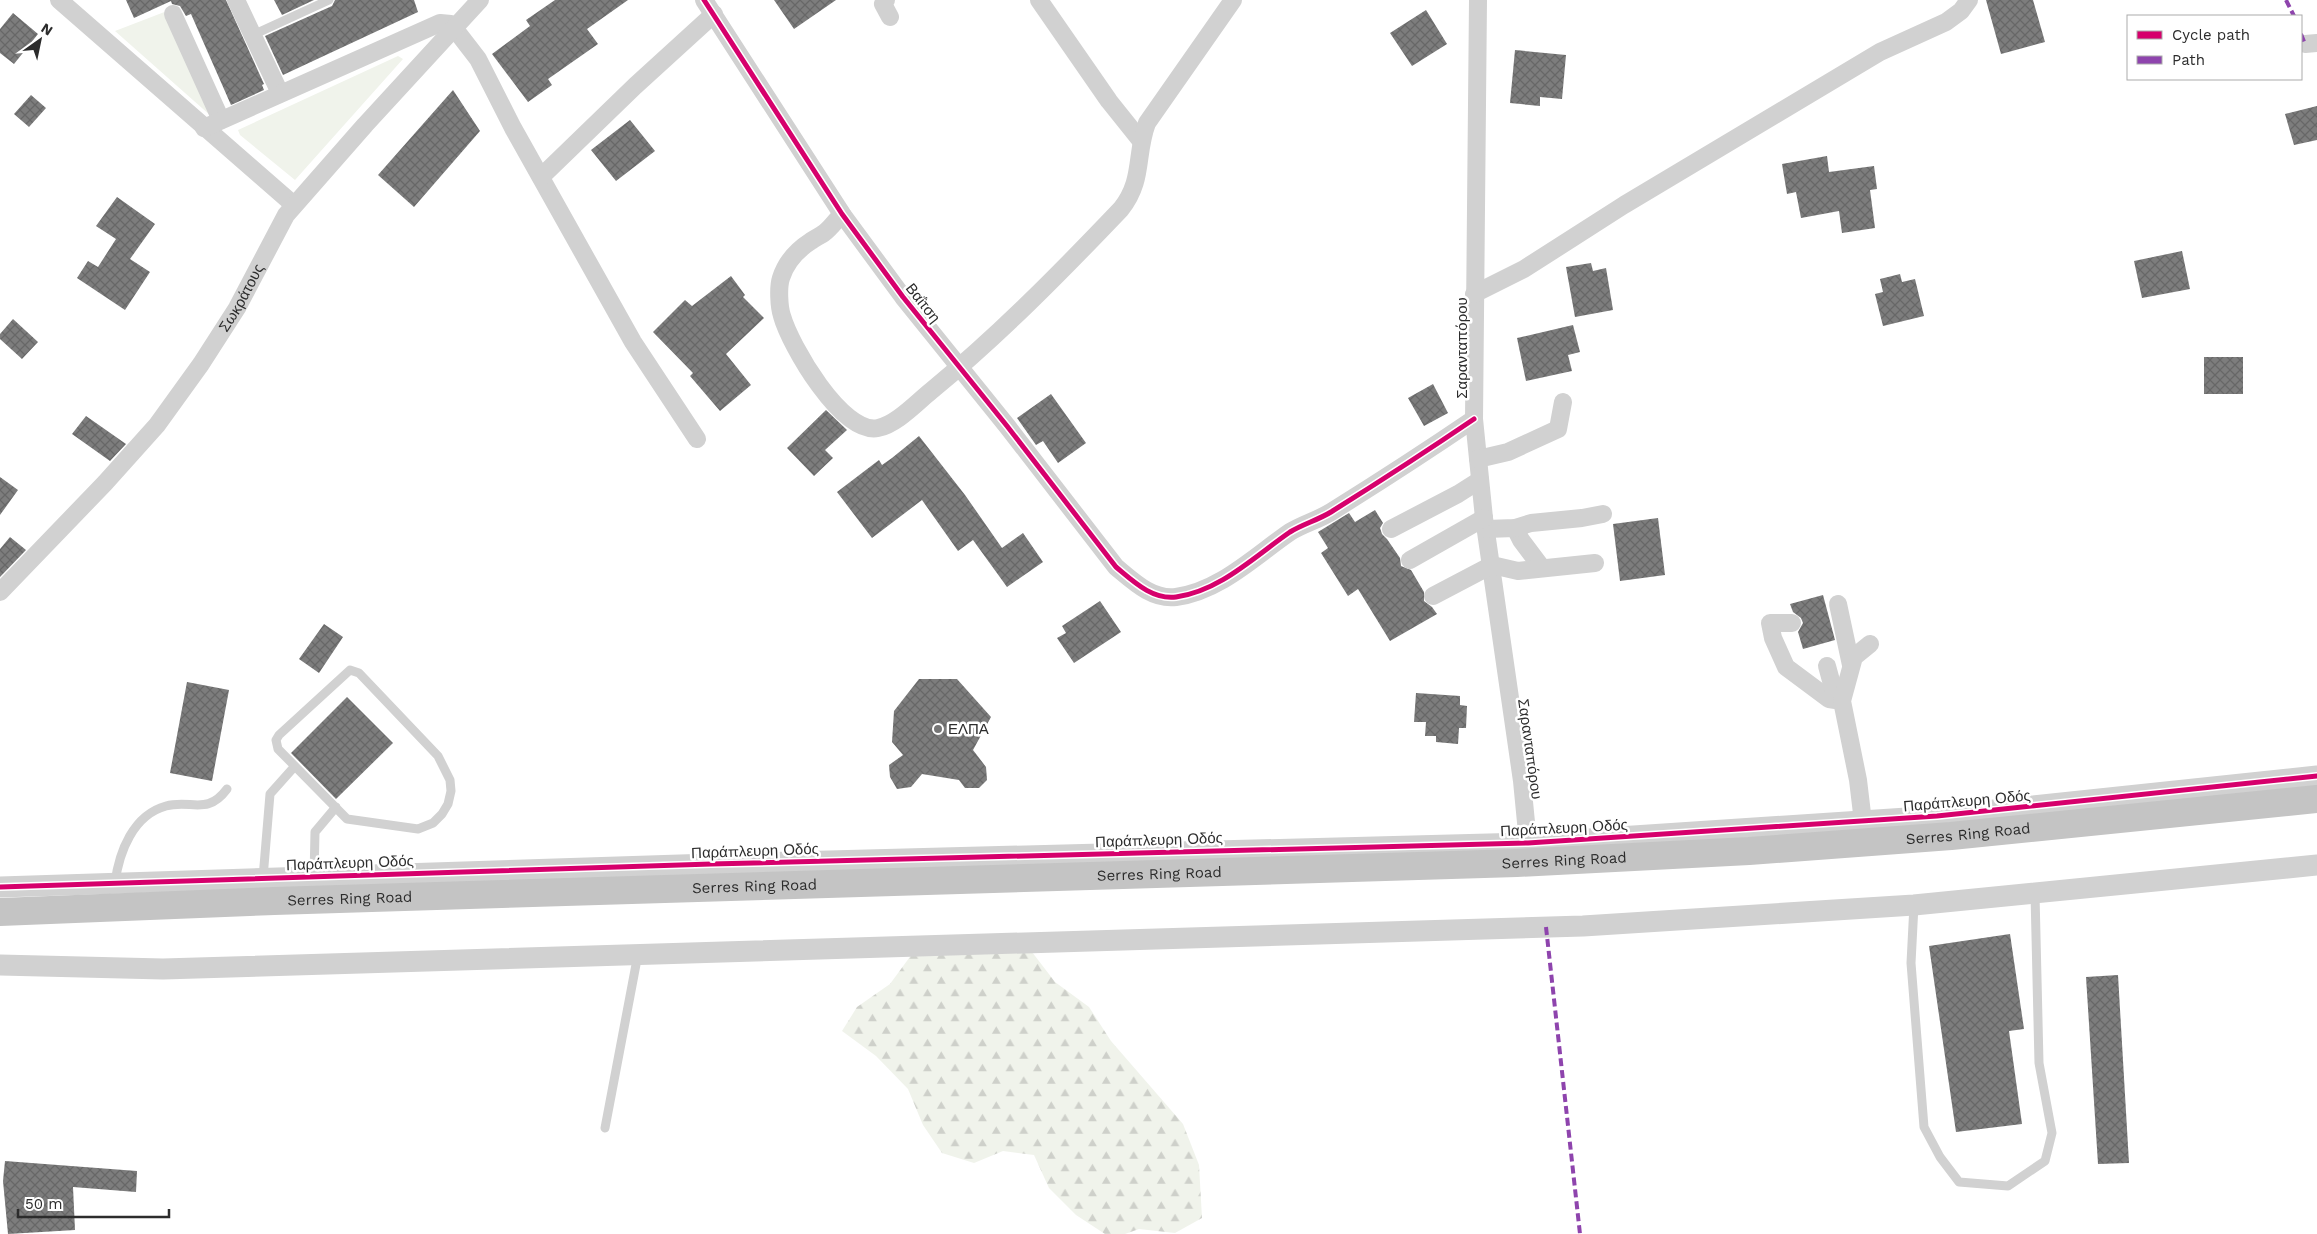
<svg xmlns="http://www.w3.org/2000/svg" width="2317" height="1234" viewBox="0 0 2317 1234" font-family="'Work Sans',sans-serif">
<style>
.green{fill:#f0f3eb}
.forest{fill:url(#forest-firs)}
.building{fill:url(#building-cross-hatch)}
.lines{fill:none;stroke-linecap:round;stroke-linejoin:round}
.service{stroke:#d1d1d1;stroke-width:9}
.minor{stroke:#d1d1d1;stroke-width:18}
.tertiary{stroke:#d1d1d1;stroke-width:21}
.primary{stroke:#c4c4c4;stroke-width:28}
.quiet{stroke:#8e44ad;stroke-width:4;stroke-dasharray:8 4;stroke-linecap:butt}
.cycleway-casing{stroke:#fff;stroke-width:8}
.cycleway{stroke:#d6006c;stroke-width:5}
.poi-dot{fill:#767676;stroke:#fff;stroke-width:2}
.labels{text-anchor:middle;stroke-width:5;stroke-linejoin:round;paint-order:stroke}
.street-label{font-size:15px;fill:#2c2c2c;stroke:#fff}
.poi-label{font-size:15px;fill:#2c2c2c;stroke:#fff;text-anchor:start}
</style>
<defs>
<pattern id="forest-firs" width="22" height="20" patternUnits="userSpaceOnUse" patternTransform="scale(1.25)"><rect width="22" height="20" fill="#f0f3eb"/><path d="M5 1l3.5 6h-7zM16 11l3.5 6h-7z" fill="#ced0ca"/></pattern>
<pattern id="building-cross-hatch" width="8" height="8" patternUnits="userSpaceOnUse" patternTransform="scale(1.25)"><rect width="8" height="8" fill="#7d7d7d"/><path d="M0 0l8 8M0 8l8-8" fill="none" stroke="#676767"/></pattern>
</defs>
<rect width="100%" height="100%" fill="#fff"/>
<path class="green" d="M167 11 211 116 115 31Z
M398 56 403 59 295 180 240 135 238 130Z"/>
<path class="forest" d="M1032 952 1055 982 1089 1007 1111 1041 1183 1124 1199 1165 1202 1218 1175 1233 1139 1229 1125 1234H1105L1076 1215 1049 1188 1034 1155 1003 1151 974 1163 942 1153 923 1125 908 1089 876 1056 842 1031 857 1007 890 984 912 954Z"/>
<path class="building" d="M126 0H226L264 84 262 85 264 90 231 105 191 14 186 16 180 6 172 4 171 1 134 18Z
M274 0H314L282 15Z
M335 0H414L418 12 283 75 265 36 332 6Z
M555 0H628L587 29 598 44 548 79 552 85 528 102 492 54 530 26 526 20Z
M774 0H836L794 29Z
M1986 0H2033L2045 42 2001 54Z
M1426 10 1447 44 1412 66 1390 33Z
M13 13 38 34 14 64 0 53V29Z
M1515 50 1566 55 1562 99 1540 97V106L1510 103Z
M453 90 480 131 414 207 378 175Z
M31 95 46 108 29 127 14 114Z
M2317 106V140L2294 145 2285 114Z
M630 120 655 151 616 181 591 150Z
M1827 156 1829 172 1874 166 1877 189 1870 190 1875 228 1842 233 1839 211 1801 218 1796 192 1787 194 1782 164Z
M117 197 155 224 130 259 150 272 125 310 77 278 88 261 98 267 116 239 96 226Z
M2182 251 2190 289 2142 298 2134 261Z
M1591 263 1593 271 1606 268 1613 310 1575 317 1566 267Z
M1900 274 1902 282 1915 279 1924 316 1883 326 1875 294 1883 292 1880 279Z
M731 276 745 295 743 297 764 318 726 354 751 385 720 411 690 376 693 373 653 332 685 300 692 306Z
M13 319 38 342 22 359 0 339V334Z
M1573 325 1580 352 1568 355 1572 371 1526 381 1517 338Z
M2204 357H2243V394H2204Z
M1433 384 1448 413 1424 426 1408 398Z
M1051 394 1086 443 1058 463 1043 441 1036 445 1017 418Z
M826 410 847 430 825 450 833 458 814 476 787 448Z
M86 416 126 444 110 461 72 434Z
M919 436 965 495 1002 548 1023 533 1043 562 1007 587 973 540 958 551 922 500 872 538 837 492 879 460 882 465 892 458Z
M0 477 18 490 0 515Z
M1375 510 1383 523 1380 528 1382 534 1387 539 1400 558 1401 566 1411 570 1424 592V601L1432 607 1437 614 1390 641 1358 589 1348 596 1321 553 1328 548 1318 532 1349 513 1355 522Z
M1658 518 1665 575 1620 581 1613 524Z
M10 537 26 550 0 577V549Z
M1823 595 1835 640 1803 649 1798 632 1803 623 1801 618 1793 612 1790 604Z
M1100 601 1121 632 1074 663 1057 638 1066 633 1062 626Z
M324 624 343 637 319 673 299 659Z
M919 679H957L991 717 973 750 986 767 987 780 979 788H965L959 780 922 774 911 787 897 789 890 777 889 765 903 755 892 742 894 711Z
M187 682 229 690 212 781 170 773Z
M1416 693 1460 696V705L1467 706 1466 728H1459L1458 744 1436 742V736H1425L1426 722H1414Z
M347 697 393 743 336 799 291 753Z
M2010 934 2024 1029 2009 1031 2022 1124 1956 1132 1929 946Z
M2118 975 2129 1163 2098 1164 2086 977Z
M5 1161 137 1171 136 1192 73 1187 75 1230 8 1234 3 1181Z"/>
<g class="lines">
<path class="service" d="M253 35 329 0
M350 670 359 673 438 756 450 780 451 791 448 804 442 814 433 823 418 829 347 819 278 749 276 740 279 735Z
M314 877 315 832 336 807
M263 878 270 794 295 766
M115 883C119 852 133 815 166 806 191 799 207 816 227 789
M1914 905 1911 963 1924 1127 1940 1157 1959 1182 2008 1186 2045 1161 2052 1133 2039 1063 2035 894
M605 1128 638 954"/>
<g class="minor">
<path d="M59 0 294 205"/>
<path d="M236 0 280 93"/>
<path d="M704 0 842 214 903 297 1007 426 1116 567C1133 581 1152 600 1176 597 1220 591 1255 556 1290 532 1303 524 1318 520 1331 512 1379 482 1427 451 1474 419"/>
<path d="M886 0 883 4 890 17"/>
<path d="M1039 0 1109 101 1141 141"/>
<path d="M1478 0 1474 419 1484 518 1522 781 1528 843"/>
<path d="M173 14 221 120"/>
<path d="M2305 44 2317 43"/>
<path d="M204 128 440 23 451 24 478 59 513 128 633 342 697 439"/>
<path d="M541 177 635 86 714 14"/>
<path d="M842 214C836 220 831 228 824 233 820 236 815 238 811 241 797 250 786 262 781 278 778 287 779 307 782 316 790 345 842 435 878 428 897 424 916 403 931 391 999 335 1060 273 1121 209 1144 180 1135 155 1147 123L1233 0"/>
<path d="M1474 294 1524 269 1624 205 1880 52 1946 22 1961 11 1969 0"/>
<path d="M1478 459 1508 452 1558 429 1563 402"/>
<path d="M1515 528 1521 540 1542 568"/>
<path d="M1391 529 1458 494 1480 480"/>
<path d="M1486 529 1515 528 1531 523 1582 518 1603 514"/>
<path d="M1410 560 1484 518"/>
<path id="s1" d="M0 592 105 483 157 425 201 364 237 308 286 215 365 125 480 0"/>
<path d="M1433 596 1492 565 1518 571 1595 563"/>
<path d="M1838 604 1851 665"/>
<path d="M1792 623H1770L1773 638 1786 667 1829 699 1842 701"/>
<path d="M1827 666 1836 699"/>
<path d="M1863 822 1858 780 1842 701 1854 657 1870 644"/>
</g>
<path class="tertiary" d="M0 887 711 864 1528 843 1937 816 2317 776
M0 965 163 969 1583 926 1914 905 2317 865"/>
<path class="primary" id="s2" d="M0 912 274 901 1517 863 1749 851 1951 836 2317 799"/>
<path class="quiet" d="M2286 0 2294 16
M2301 34 2305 44
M1546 927 1580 1234"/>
<defs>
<path id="cycleway" d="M704 0 842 214 903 297 1007 426 1116 567C1133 581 1152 600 1176 597 1220 591 1255 556 1290 532 1303 524 1318 520 1331 512 1379 482 1427 451 1474 419
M0 887 711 864 1528 843 1937 816 2317 776"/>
</defs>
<use href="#cycleway" class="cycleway-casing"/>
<use href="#cycleway" class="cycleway"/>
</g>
<circle class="poi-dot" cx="938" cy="729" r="5"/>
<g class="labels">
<g class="street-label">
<text dy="5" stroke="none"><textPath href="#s1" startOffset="382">Σωκράτους</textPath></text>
<text transform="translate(923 303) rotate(52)" y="5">Βαΐτση</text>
<text transform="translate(1462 348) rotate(-90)" y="5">Σαρανταπόρου</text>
<text transform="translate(1530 749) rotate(82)" y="5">Σαρανταπόρου</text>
<text transform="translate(1967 801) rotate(-5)" y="5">Παράπλευρη Οδός</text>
<text transform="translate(1564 828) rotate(-3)" y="5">Παράπλευρη Οδός</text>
<text dy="5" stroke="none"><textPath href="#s2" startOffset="1970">Serres Ring Road</textPath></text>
<text transform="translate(1159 840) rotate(-2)" y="5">Παράπλευρη Οδός</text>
<text transform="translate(755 851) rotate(-2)" y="5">Παράπλευρη Οδός</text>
<text dy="5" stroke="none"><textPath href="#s2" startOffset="1565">Serres Ring Road</textPath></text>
<text transform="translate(350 863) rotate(-2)" y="5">Παράπλευρη Οδός</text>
<text dy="5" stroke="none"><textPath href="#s2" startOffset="1160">Serres Ring Road</textPath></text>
<text dy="5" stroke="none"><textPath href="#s2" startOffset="755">Serres Ring Road</textPath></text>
<text dy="5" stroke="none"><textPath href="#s2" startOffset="350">Serres Ring Road</textPath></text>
</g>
<g class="poi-label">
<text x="948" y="734">ΕΛΠΑ</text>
</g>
</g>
<rect x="2127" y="15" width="175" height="65" fill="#ffffff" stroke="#ababab"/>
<rect x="2137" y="31" width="25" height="8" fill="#d6006c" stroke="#ababab"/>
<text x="2172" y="40" font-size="15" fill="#2c2c2c">Cycle path</text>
<rect x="2137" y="56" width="25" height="8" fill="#8e44ad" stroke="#ababab"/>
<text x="2172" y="65" font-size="15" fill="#2c2c2c">Path</text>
<g transform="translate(40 40) rotate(33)" stroke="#ffffff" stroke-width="4" paint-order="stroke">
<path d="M0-4L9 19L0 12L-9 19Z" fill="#2c2c2c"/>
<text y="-8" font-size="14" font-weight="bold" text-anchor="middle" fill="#2c2c2c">N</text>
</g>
<path d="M18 1209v8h151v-8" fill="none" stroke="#2c2c2c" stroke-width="2.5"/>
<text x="25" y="1209" font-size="15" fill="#2c2c2c" stroke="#ffffff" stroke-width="4" paint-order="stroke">50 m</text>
</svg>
